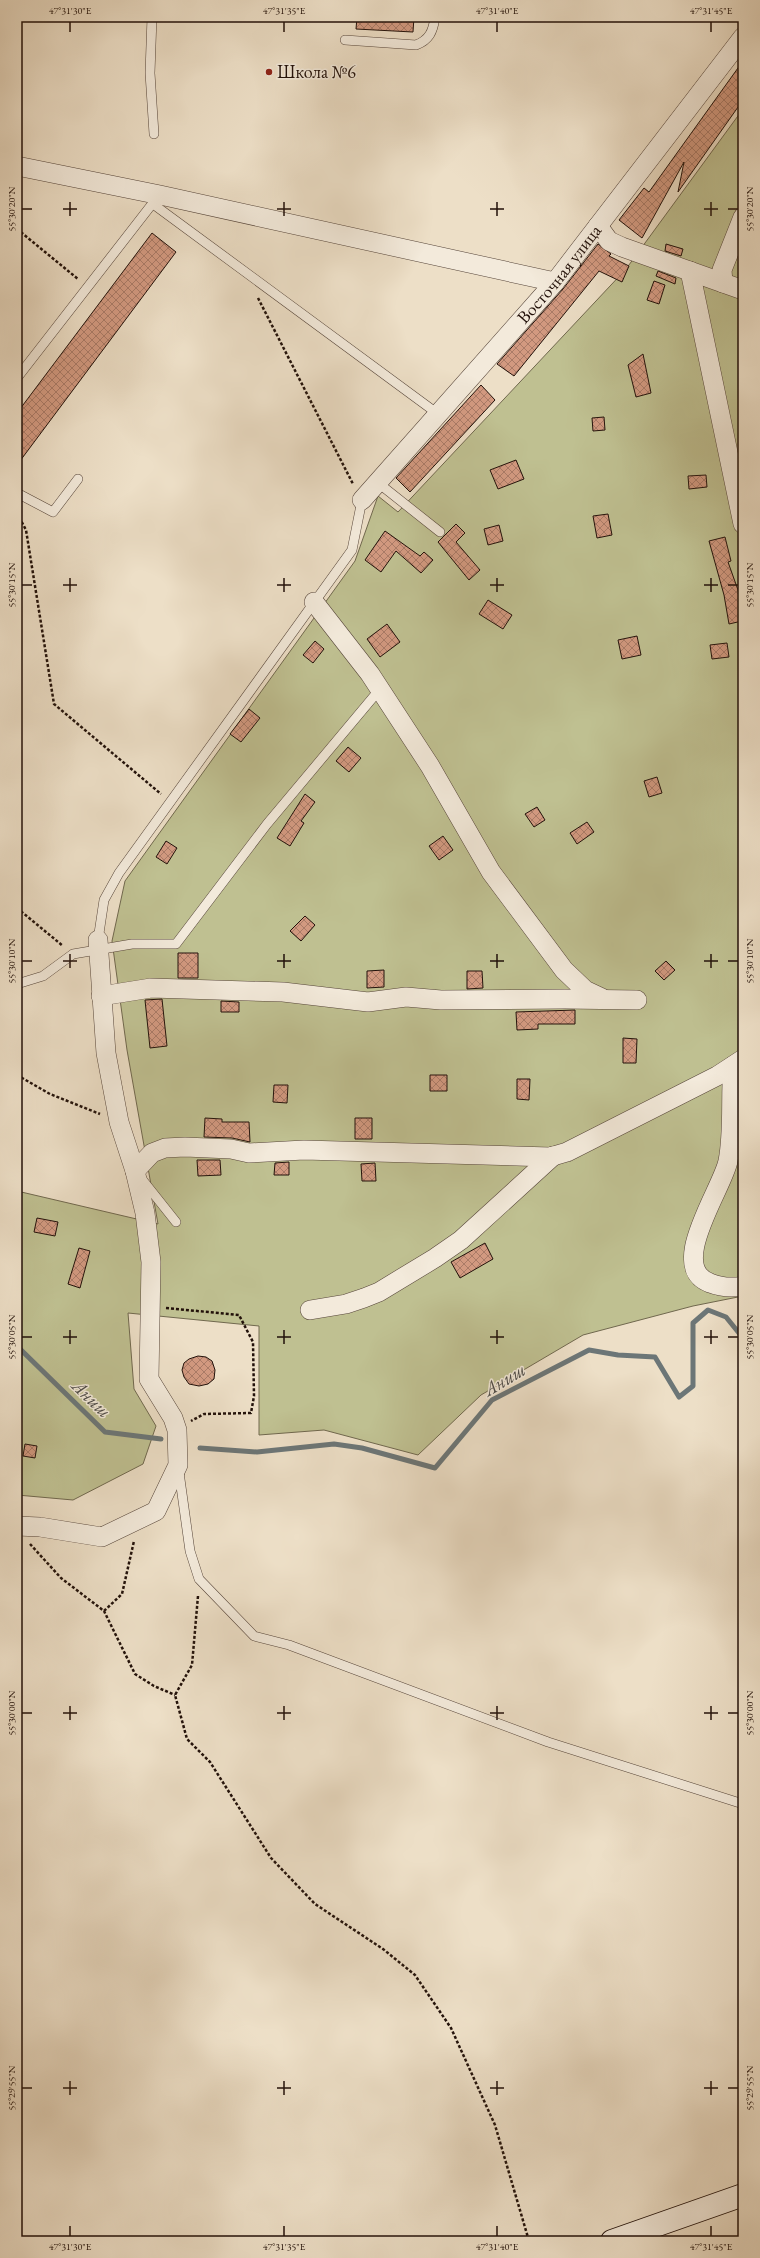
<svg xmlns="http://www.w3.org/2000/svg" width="760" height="2258" viewBox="0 0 760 2258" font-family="'EB Garamond',serif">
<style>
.garden{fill:#bfc091;stroke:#70684e}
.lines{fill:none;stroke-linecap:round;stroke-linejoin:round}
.stream{stroke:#6c7677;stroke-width:5}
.building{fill:url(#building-cross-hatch);stroke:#22110a}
.lane-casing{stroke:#554439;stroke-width:10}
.street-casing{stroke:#554439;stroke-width:20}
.secondary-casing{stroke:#22110a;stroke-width:24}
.path{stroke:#22110a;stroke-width:2.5;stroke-dasharray:3 2;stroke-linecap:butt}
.lane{stroke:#f3eadb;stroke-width:9}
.street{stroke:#f3eadb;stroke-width:19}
.secondary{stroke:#f3eadb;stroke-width:22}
.ticks{fill:none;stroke:#22110a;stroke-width:1.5}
.poi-dot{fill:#8f2418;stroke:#f3eadb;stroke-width:1.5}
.labels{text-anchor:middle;stroke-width:3;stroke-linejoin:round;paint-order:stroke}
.poi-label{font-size:18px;fill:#22110a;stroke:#f3eadb;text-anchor:start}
.street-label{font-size:18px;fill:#22110a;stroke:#f3eadb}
.water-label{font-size:19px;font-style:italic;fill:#4d4c49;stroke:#f3eadb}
.neatline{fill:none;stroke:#22110a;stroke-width:1.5}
.ticks-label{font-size:10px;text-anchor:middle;fill:#22110a}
</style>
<defs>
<pattern id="building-cross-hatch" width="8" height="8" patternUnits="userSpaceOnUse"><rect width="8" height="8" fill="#d29980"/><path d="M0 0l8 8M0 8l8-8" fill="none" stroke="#aa7b67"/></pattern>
</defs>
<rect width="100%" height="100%" fill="#eddfc7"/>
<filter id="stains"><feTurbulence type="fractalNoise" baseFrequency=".005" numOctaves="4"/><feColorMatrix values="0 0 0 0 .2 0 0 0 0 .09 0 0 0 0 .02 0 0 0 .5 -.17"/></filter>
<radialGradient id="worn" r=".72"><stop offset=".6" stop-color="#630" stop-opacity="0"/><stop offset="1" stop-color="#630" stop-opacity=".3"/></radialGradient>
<path class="garden" d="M743 109V1296L693 1306 583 1335 481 1395 418 1455 324 1430 259 1435V1326L128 1313 134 1389 156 1426 143 1464 73 1500 17 1495V1191L158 1224 127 1050 112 941 125 881 355 561 378 496 398 512 626 269Z"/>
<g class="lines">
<path class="stream" d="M17 1346 105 1432 161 1439
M200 1448 257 1452 334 1444 362 1448 435 1468 492 1400 589 1350 618 1355 655 1357 679 1397 693 1386V1323L708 1310 726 1317 743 1338"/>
</g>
<path class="building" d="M357 17H414L413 32 356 29Z
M743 61V100L678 192 684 162 642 238 619 220 644 188 649 192Z
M152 233 176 252 17 465V413Z
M598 244 611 254 609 256 629 266 622 282 599 271 514 376 497 364 563 289Z
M666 244 683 249 681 256 665 251Z
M658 271 676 278 675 284 656 276Z
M654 281 665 285 659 304 647 300Z
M643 354 651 393 636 397 628 365Z
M481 385 495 400 410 492 396 478Z
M604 417 605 430 593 431 592 418Z
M516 460 524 479 498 489 490 470Z
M706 475 707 487 689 489 688 476Z
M608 514 612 535 597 538 593 516Z
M456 524 465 533 456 542 480 570 469 580 438 542Z
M499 525 503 541 488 545 484 529Z
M385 531 420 556 424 552 433 560 421 573 396 551 381 572 365 560Z
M725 537 731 561 728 562 738 590 742 621 729 624 724 595 709 541Z
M488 600 512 615 503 629 479 614Z
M387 624 400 642 380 657 367 639Z
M637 636 641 655 622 659 618 640Z
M315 641 324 649 313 663 303 655Z
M727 643 729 657 712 659 710 645Z
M249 709 260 718 241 742 230 734Z
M348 747 361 758 349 772 336 761Z
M657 777 662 793 649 797 644 781Z
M305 794 315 802 301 821 304 823 290 846 277 838Z
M537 807 545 820 534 827 525 814Z
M587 822 594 832 577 844 570 833Z
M443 836 453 850 439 860 429 846Z
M166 841 177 848 167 864 156 857Z
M305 916 315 925 301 941 290 931Z
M178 953H198V978H178Z
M666 961 675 970 664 980 655 971Z
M384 970V987L367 988V971Z
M467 971H482L483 988 467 989Z
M162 999 167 1046 150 1048 145 1000Z
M221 1001 239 1002V1012H221Z
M575 1010V1024H538V1029L517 1030 516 1012Z
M623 1038 637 1039 636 1063H623Z
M430 1075H447V1091H430Z
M517 1079H530L529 1100 517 1099Z
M274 1085H288L287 1103 273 1102Z
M205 1118 222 1119V1122H249L250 1142 232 1138 204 1137Z
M355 1118H372V1139H355Z
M197 1160H220L221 1175 198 1176Z
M289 1162V1175H274L275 1163Z
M375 1163 376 1181H362L361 1164Z
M37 1218 58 1222 55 1236 34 1232Z
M485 1243 493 1259 460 1278 451 1262Z
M79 1248 90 1251 80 1288 68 1284Z
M198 1356 206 1357 212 1361 215 1370 214 1379 208 1384 199 1386 189 1384 184 1377 182 1370 184 1363 189 1359Z
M25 1444 37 1446 35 1458 23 1456Z"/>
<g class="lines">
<defs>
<path id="lane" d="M152 17 150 73 154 134
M345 40 416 45C429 40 433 32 435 17
M153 204 438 414
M17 378 156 199
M377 482 440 532
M17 493 53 512 78 479
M98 940 104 900 119 873 352 550 362 500
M17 984 43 976 73 954 132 944H176L267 824 380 689
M141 1178 176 1222
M179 1472 190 1551 199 1579 254 1636 289 1645 548 1742 743 1804"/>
<g id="street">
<path d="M17 166 160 195 555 282"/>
<path d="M598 226 609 241 622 247 743 290"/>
<path d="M690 271 743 524"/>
<path d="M723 283 722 270 743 217"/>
<path id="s1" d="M362 500 555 282 743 37"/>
<path d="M314 602 370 674 430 766 491 872 564 970 585 990 602 998"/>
<path d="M101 996 151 988 283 992 368 1002 406 997 441 1000 565 999 637 1000"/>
<path d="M733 1066C730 1097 734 1130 728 1161 723 1188 666 1267 710 1283 720 1287 732 1288 743 1286"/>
<path d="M135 1171 152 1153 165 1148 185 1147 231 1149 249 1153 304 1150 550 1157 567 1152 717 1076 743 1059"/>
<path d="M310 1310 346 1304 364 1298 379 1292 435 1258 461 1240 553 1156"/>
<path d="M17 1526 40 1527 102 1537 156 1511 178 1465 177 1430 173 1418 149 1379 151 1262 145 1213 135 1171 119 1122 106 1053 98 940"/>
</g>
<path id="secondary" d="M612 2241 743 2195"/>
</defs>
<use href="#lane" class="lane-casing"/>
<use href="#street" class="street-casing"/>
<use href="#secondary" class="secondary-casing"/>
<path class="path" d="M17 229 78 279
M258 298 353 484
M17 513 26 530 54 704 161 794
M17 908 63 946
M17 1075 50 1094 100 1114
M166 1308 239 1315 253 1342 254 1396 251 1413 204 1414 191 1421
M30 1544 61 1578 104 1611 135 1674 154 1686 175 1695
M198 1596 192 1665 175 1695 187 1739 210 1762 271 1858 315 1904 383 1949 415 1975 451 2028 495 2125 529 2241
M104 1611 122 1594 134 1541"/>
<use href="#lane" class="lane"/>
<use href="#street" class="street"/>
<use href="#secondary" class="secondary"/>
</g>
<path class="ticks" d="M70 22V32M284 22V32M497 22V32M711 22V32M70 202V216M284 202V216M497 202V216M711 202V216M22 209H32M63 209H77M277 209H291M490 209H504M704 209H718M728 209H738M70 578V592M284 578V592M497 578V592M711 578V592M22 585H32M63 585H77M277 585H291M490 585H504M704 585H718M728 585H738M70 954V968M284 954V968M497 954V968M711 954V968M22 961H32M63 961H77M277 961H291M490 961H504M704 961H718M728 961H738M70 1330V1344M284 1330V1344M497 1330V1344M711 1330V1344M22 1337H32M63 1337H77M277 1337H291M490 1337H504M704 1337H718M728 1337H738M70 1706V1720M284 1706V1720M497 1706V1720M711 1706V1720M22 1713H32M63 1713H77M277 1713H291M490 1713H504M704 1713H718M728 1713H738M70 2081V2095M284 2081V2095M497 2081V2095M711 2081V2095M22 2088H32M63 2088H77M277 2088H291M490 2088H504M704 2088H718M728 2088H738M70 2226V2236M284 2226V2236M497 2226V2236M711 2226V2236"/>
<circle class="poi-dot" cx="269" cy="72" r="4"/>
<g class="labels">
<g class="poi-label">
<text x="277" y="78">Школа №6</text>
</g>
<g class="street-label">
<text dy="6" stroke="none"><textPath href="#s1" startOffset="300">Восточная улица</textPath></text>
</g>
<g class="water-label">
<text transform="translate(504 1379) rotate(-31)" y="7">Аниш</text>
<text transform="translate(92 1398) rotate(44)" y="7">Аниш</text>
</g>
</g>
<rect width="760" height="2258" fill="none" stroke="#eddfc7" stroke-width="44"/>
<rect x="22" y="22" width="716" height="2214" class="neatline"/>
<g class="ticks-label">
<text x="70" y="14">47°31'30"E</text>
<text x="284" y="14">47°31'35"E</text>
<text x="497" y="14">47°31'40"E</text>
<text x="711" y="14">47°31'45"E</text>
<text transform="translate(11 209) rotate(-90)" y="4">55°30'20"N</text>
<text transform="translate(749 209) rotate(-90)" y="4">55°30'20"N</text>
<text transform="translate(11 585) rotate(-90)" y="4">55°30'15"N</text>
<text transform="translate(749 585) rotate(-90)" y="4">55°30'15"N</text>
<text transform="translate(11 961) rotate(-90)" y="4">55°30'10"N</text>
<text transform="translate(749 961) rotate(-90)" y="4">55°30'10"N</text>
<text transform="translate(11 1337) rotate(-90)" y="4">55°30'05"N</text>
<text transform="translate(749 1337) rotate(-90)" y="4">55°30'05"N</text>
<text transform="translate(11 1713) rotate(-90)" y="4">55°30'00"N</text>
<text transform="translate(749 1713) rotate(-90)" y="4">55°30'00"N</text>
<text transform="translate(11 2088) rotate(-90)" y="4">55°29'55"N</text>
<text transform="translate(749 2088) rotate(-90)" y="4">55°29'55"N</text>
<text x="70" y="2250">47°31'30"E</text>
<text x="284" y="2250">47°31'35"E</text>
<text x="497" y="2250">47°31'40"E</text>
<text x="711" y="2250">47°31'45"E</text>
</g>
<rect width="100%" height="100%" filter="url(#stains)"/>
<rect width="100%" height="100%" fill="url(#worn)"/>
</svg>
